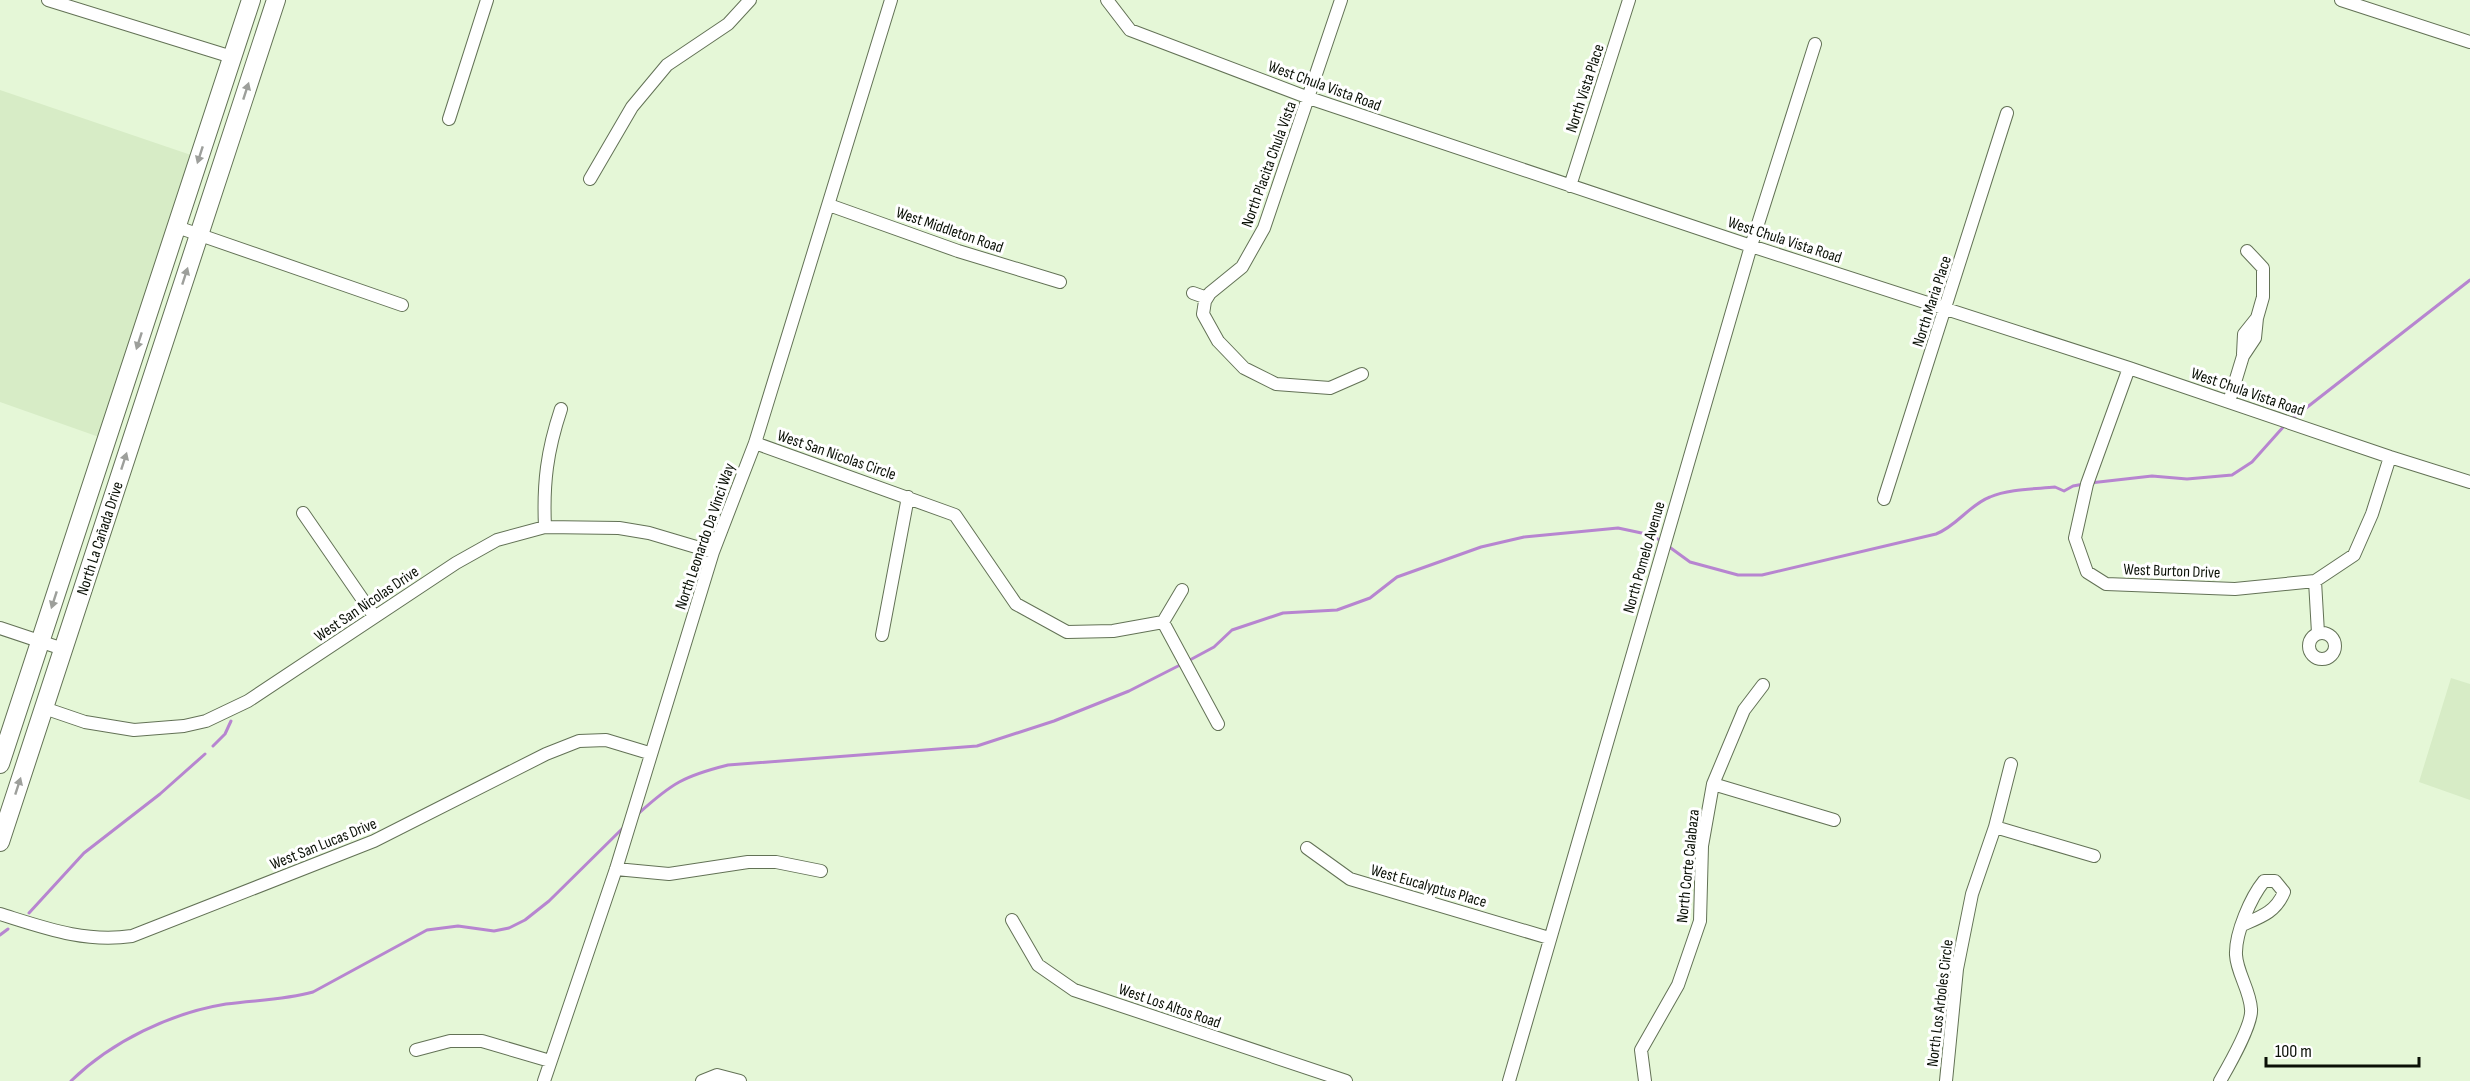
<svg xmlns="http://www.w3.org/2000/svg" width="2470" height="1081" viewBox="0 0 2470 1081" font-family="'Sofia Sans Condensed',sans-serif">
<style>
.built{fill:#d7ecc6}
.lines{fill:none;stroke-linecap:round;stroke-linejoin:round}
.stream{stroke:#b785d0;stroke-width:3}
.minor-casing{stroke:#637256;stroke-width:14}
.primary-casing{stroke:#637256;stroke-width:20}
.minor{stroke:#fff;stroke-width:12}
.primary{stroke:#fff;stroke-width:18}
.oneway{fill:#9d9f9b}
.labels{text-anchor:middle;stroke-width:6;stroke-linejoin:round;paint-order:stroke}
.street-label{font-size:16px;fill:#0a1006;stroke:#fff}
</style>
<rect width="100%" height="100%" fill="#e5f7d7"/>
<path class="built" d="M0 90 191 155 99 437 0 402Z
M2451 678 2470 684V800L2419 782Z"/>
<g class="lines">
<path class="stream" d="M2292 419 2470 280
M2090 483 2152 476 2187 479 2232 475 2252 462 2285 425
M1668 546 1690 562 1738 575H1762L1936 534C1957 526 1969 505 1990 497 2008 489 2035 489 2055 487L2064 491 2073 486 2084 484
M1188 661 1214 647 1232 630 1283 613 1337 610 1370 598 1397 577 1481 547 1524 537 1618 528 1651 535 1663 542
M213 746 225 734 231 721
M638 814C672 783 684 776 728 765L977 746 1054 721 1129 691 1182 664
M29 913 84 853 160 794 205 754
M0 935 8 929
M71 1081C112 1041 171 1013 226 1004 255 1000 285 1000 313 992L427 930 458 926 494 931 509 928 525 920 549 901 625 826"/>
<defs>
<path id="minor" d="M48 0 232 57
M1107 0 1130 30 1309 98 1751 246 2129 368 2390 457 2470 482
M1341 0 1264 228 1242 267 1210 293 1205 301 1203 314 1218 341 1244 368 1276 384 1330 388 1362 374
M2341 0 2470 42
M449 119 487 0
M590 179 632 107 667 65 728 24 750 0
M1570 186 1629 0
M829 205 958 251 1060 282
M177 227 402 305
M1193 293 1207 298
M2243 354 2244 334 2256 319
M2129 368 2087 484 2075 538 2087 572 2106 584 2235 589 2315 581 2354 555 2372 514 2390 457
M2229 402 2243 356 2255 338 2257 318 2263 297V268L2247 251
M755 443 955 515 1016 604 1067 632 1113 631 1163 622 1182 590
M1884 499 2007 113
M303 513 374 616
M545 527C543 483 547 451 561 409
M2315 581 2318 633
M1163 622 1218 724
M0 628 63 649
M2309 646a13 13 0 1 1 26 0a13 13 0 1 1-26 0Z
M882 635 908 497
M44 708 85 722 134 730 184 726 206 721 248 701 456 563 497 540 545 527 619 528 649 533 713 552
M1713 784 1834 820
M1995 827 2094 856
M1307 848 1350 879 1549 938
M616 869 669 874 748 862H776L821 871
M0 914C45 928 85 943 132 936L374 841 546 754 579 741 606 740 649 753
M1012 920 1038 965 1074 990 1346 1081
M416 1050 450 1041H482L550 1061
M544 1081 616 869 713 552 755 443 891 0
M702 1081 717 1075 740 1081
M1509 1081 1751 246 1815 44
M1645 1081 1641 1050 1678 985 1700 921 1702 846 1713 784 1744 710 1763 685
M1946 1081 1957 969 1972 894 1995 827 2011 764
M2220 1081C2228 1067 2253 1024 2251 1009 2250 990 2237 973 2236 955 2235 933 2251 897 2264 881H2275L2284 892C2276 912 2261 917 2242 925"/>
<path id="primary" d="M0 764 251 0
M0 842 276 0"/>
</defs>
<use href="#minor" class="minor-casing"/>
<use href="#primary" class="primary-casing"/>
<use href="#minor" class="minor"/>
<use href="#primary" class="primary"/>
</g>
<defs><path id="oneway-solid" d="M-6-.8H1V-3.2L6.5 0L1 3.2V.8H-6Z" transform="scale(1.5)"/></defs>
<g class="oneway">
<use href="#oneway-solid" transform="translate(246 91) rotate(-72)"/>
<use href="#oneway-solid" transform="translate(200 155) rotate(108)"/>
<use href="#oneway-solid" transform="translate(185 276) rotate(-72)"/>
<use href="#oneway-solid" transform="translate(139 341) rotate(108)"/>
<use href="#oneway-solid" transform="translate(124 461) rotate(-72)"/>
<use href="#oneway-solid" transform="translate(54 600) rotate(108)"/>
<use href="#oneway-solid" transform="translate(18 786) rotate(-72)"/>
</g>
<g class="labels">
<g class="street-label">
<text transform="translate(1325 85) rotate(20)" y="6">West Chula Vista Road</text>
<text transform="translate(1584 88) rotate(-72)" y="6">North Vista Place</text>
<text transform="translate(1268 164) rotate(-70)" y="6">North Placita Chula Vista</text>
<text transform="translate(950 229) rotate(19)" y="6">West Middleton Road</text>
<text transform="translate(1785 239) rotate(18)" y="6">West Chula Vista Road</text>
<text transform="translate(1931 301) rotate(-72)" y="6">North Maria Place</text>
<text transform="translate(2248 391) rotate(19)" y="6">West Chula Vista Road</text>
<text transform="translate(837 454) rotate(19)" y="6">West San Nicolas Circle</text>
<text transform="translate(704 536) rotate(-71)" y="6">North Leonardo Da Vinci Way</text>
<text transform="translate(99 538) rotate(-72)" y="6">North La Cañada Drive</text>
<text transform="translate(1643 557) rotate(-74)" y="6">North Pomelo Avenue</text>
<text transform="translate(2172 570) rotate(2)" y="6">West Burton Drive</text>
<text transform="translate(366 603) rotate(-34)" y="6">West San Nicolas Drive</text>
<text transform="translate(323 843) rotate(-22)" y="6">West San Lucas Drive</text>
<text transform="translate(1687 866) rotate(-84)" y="6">North Corte Calabaza</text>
<text transform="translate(1429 885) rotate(16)" y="6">West Eucalyptus Place</text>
<text transform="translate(1939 1003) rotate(-83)" y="6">North Los Arboles Circle</text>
<text transform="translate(1170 1005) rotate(19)" y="6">West Los Altos Road</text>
</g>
</g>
<path d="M2266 1057v9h153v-9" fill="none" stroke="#0a1006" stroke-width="3"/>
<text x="2275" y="1057" font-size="18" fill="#0a1006" stroke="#ffffff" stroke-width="4.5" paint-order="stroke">100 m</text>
</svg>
